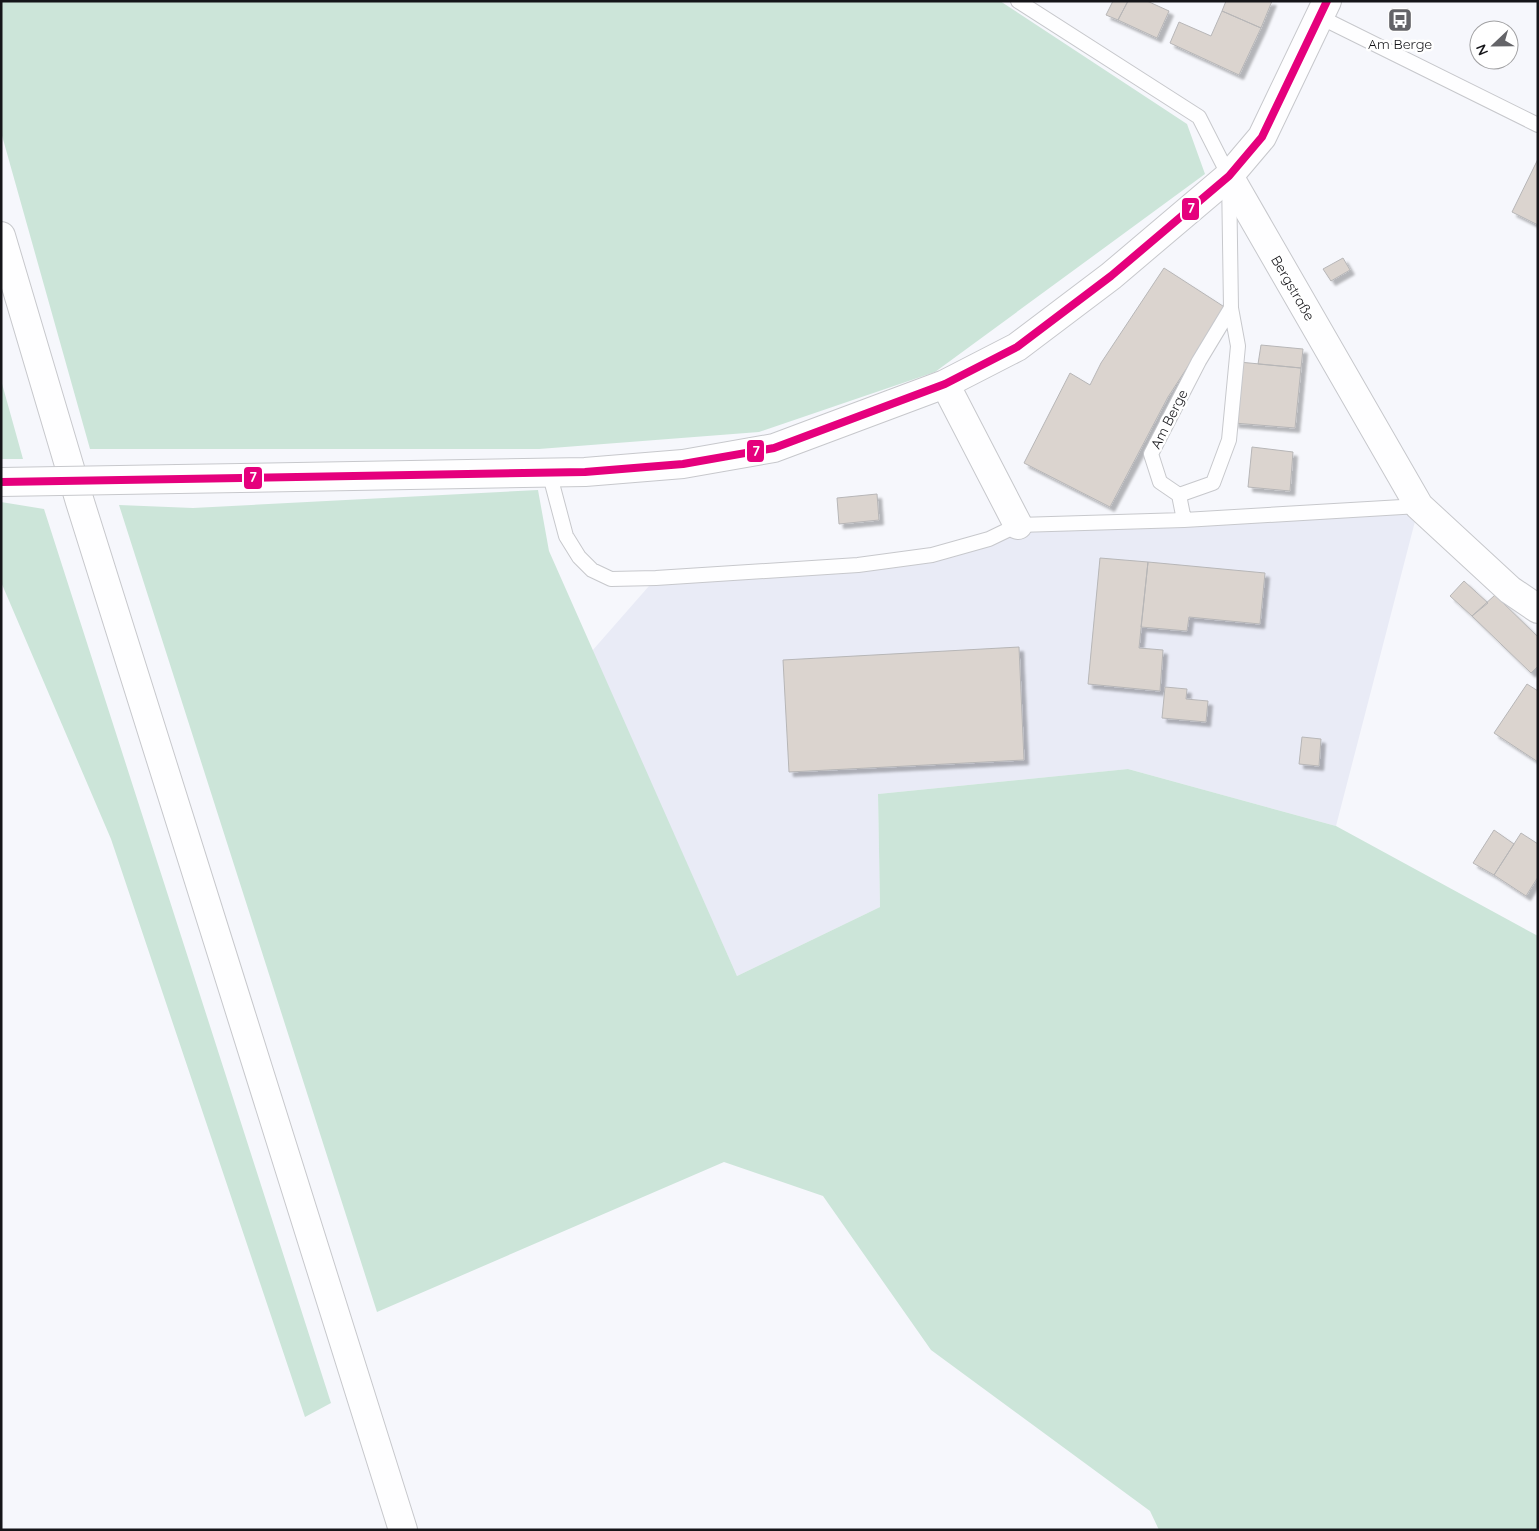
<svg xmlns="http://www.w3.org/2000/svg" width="1539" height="1531" viewBox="0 0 1539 1531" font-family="Quicksand,sans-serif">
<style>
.built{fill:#e9ebf6}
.green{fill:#cce5d9}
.building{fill:#dbd4cf;stroke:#b7b6b7;filter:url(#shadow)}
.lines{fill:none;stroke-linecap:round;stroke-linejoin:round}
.service-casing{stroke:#c7c8cc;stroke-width:16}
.minor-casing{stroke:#c7c8cc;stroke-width:30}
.trunk-casing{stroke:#c7c8cc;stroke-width:30}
.service{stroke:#fefeff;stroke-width:14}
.minor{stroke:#fefeff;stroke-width:28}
.trunk{stroke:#fefeff;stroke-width:28}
.minor-bridge-casing{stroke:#c7c8cc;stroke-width:30;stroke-linecap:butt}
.minor-bridge{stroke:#fefeff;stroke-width:28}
.bus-1-casing{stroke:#fff;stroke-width:11}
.bus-1{stroke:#e5007d;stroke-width:8}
.labels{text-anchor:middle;stroke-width:5;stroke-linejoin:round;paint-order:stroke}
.poi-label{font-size:14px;fill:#151519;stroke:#fff}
.street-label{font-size:14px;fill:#151519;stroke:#fff}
.line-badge{stroke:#fff;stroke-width:2}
.badge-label{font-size:14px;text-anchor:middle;font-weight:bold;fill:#fff}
</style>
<defs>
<filter id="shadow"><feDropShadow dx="4.5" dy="4.5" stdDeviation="1" flood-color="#0004"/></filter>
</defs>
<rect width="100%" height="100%" fill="#f6f7fc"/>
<path class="built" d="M1419 506 1336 826 1128 769 878 794 880 907 737 976 592 651 656 578 932 555 1018 525Z"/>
<path class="green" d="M1 1H1000L1187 124 1205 174 935 372 759 432 539 449H90L1 132Z
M1 380 23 459H1Z
M538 490 549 551 737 976 880 907 878 794 1128 769 1336 826 1538 936V1530H1159L1150 1511 931 1350 823 1196 724 1162 377 1312 119 505 193 508Z
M1 502 44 509 331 1403 305 1417 111 839 1 582Z"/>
<path class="building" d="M1113 1H1128L1118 20 1106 15Z
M1128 1H1147L1169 11 1157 38 1118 20Z
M1226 1H1272L1261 28 1222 11Z
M1222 11 1261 28 1239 75 1170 43 1179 22 1211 36Z
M1538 159V225L1512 212Z
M1343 258 1350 270 1331 281 1323 269Z
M1164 268 1226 308 1168 397 1110 507 1024 463 1070 373 1090 385 1101 363Z
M1261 345 1303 349 1301 368 1258 364Z
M1239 362 1301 368 1295 428 1234 423Z
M1252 447 1293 452 1290 491 1248 487Z
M877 494 879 520 839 524 837 498Z
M1100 558 1148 562 1139 648 1163 650 1160 691 1088 684Z
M1148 562 1265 573 1260 624 1189 617 1187 631 1141 627Z
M1464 581 1488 603 1472 616 1450 596Z
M1495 595 1538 637V666L1531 673 1472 616Z
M1019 647 1024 760 789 772 783 660Z
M1527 684 1538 691V762L1494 733Z
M1165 687 1187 689 1186 699 1208 701 1206 722 1162 718Z
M1302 737 1321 739 1319 766 1299 764Z
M1494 830 1514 844 1494 875 1473 863Z
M1521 833 1538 844V877L1526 896 1494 875Z"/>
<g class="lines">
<defs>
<path id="service" d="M1018 1 1199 117 1229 176 1231 308 1199 361 1151 454 1160 482 1179 495 1213 483 1229 440 1238 346 1231 308
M1320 17 1538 125
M549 472 566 536 579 557 592 570 611 579 656 578 858 565 932 555 989 539 1018 525 1184 520 1419 506
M1179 495 1184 520"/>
<path id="minor" d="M1229 176 1419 506 1510 590 1538 609
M945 384 1018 525
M178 479 585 472 683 464 774 448 945 384 1017 347 1111 276 1229 176 1262 137 1327 1"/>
<path id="trunk" d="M1 236 80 502 403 1530"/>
</defs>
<use href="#service" class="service-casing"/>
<use href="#minor" class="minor-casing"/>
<use href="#trunk" class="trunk-casing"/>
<use href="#service" class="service"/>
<use href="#minor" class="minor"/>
<use href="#trunk" class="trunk"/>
<defs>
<path id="minor-bridge" d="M1 482 178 479"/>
</defs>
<use href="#minor-bridge" class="minor-bridge-casing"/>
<use href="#minor-bridge" class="minor-bridge"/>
<defs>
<path id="bus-1" d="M1 482 585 472 683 464 774 448 945 384 1017 347 1111 276 1229 176 1262 137 1327 1"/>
</defs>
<use href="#bus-1" class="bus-1-casing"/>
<use href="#bus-1" class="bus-1"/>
</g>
<defs>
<symbol id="bus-square" viewBox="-11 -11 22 22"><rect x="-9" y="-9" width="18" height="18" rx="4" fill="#646468" stroke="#fff"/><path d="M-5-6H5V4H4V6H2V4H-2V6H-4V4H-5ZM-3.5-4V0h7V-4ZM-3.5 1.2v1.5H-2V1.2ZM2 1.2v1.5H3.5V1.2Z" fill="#fff"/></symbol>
</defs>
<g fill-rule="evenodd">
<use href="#bus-square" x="1386" y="6" width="28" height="28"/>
</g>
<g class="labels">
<g class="poi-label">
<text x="1400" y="49">Am Berge</text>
</g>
<g class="street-label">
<text transform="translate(1293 288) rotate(60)" y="5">Bergstraße</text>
<text transform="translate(1169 419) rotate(-63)" y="5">Am Berge</text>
</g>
</g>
<g class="line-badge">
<rect x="1181" y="197" width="19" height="24" rx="5" fill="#e5007d"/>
<rect x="746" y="439" width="19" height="24" rx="5" fill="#e5007d"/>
<rect x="243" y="466" width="20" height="24" rx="5" fill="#e5007d"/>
</g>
<g class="badge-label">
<text x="1191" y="213">7</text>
<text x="756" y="456">7</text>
<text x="253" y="482">7</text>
</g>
<rect width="1539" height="1531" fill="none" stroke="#151519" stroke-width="5"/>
<g transform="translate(1494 45) rotate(248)"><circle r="24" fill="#ffffff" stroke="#a1a1a3"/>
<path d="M0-4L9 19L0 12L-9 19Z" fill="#646468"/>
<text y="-8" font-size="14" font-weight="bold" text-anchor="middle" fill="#151519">N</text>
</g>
</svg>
